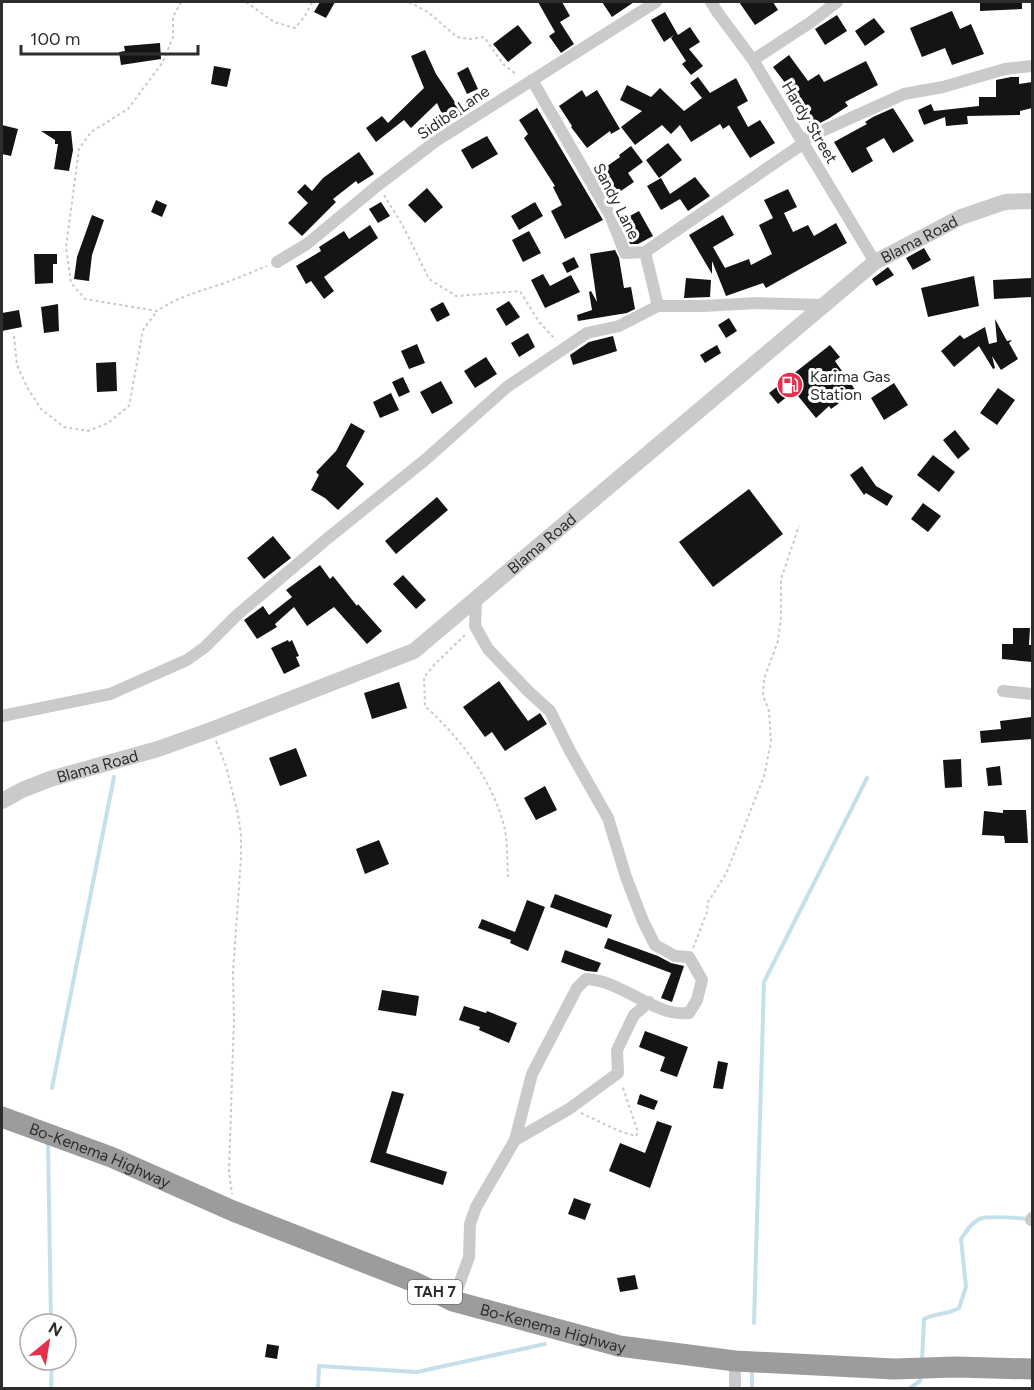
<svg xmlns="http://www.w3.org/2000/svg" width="1034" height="1390" viewBox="0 0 1034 1390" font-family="Figtree,sans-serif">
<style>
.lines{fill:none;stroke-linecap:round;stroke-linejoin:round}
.stream{stroke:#c6e0eb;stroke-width:4}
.building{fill:#141414}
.path{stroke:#cacaca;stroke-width:2;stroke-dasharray:3 3;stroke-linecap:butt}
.minor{stroke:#cacaca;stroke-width:12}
.tertiary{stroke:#cacaca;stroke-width:16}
.trunk{stroke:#9c9c9c;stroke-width:21}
.labels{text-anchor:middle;stroke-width:6;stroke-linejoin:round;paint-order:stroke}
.shield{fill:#fff;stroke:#6c6c6c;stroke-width:1.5}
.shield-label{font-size:15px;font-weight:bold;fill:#2d2d2d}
.street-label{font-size:16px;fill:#2d2d2d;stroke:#fff}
.poi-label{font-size:16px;fill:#2d2d2d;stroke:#fff;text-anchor:start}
</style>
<rect width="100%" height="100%" fill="#fff"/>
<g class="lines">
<path class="stream" d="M52 1088 114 777
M48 1141 51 1324
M754 1323 764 982 867 778
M922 1361 924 1319C936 1313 947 1315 959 1308L966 1287 961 1239C966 1232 973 1220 982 1218 989 1216 1020 1218 1028 1219
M51 1388 52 1360
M318 1388 319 1366 417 1372 545 1344
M752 1388V1373
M910 1388 920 1381 921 1375"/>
</g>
<path class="building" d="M320 2H335L326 18 314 12Z
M538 2H562L570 16 560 22 574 44 561 53 549 36 555 32Z
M602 2H634L612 17Z
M739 2H773L778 10 755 25Z
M980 2H1022V9L980 11Z
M952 11 960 29 971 24 984 54 952 65 945 48 922 57 910 28Z
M665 12 678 35 690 27 700 42 689 49 703 66 691 75 682 64 686 61 671 38 674 35 664 42 651 20Z
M837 15 847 31 825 45 815 29Z
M874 18 885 32 865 46 855 31Z
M518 25 532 43 508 62 493 44Z
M160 43 161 59 121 65 119 52 125 51 124 46Z
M425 50 436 74 463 114 446 123 437 103 411 128 404 120 376 142 366 128 382 116 388 123 424 88 411 56Z
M789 55 808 81 819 74 824 82 866 61 878 85 845 102 848 106 828 119 812 127 790 94 792 92 773 67Z
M214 66 231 69 227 87 211 84Z
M468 67 478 89 467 94 457 73Z
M698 77 710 93 736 78 748 101 737 107 748 127 760 120 775 143 750 158 729 125 723 129 720 124 691 142 680 125 671 134 662 125 635 145 621 127 642 111 620 100 627 85 651 97 660 88 684 111 702 98 690 83Z
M1011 77H1019V84L1032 82V108L1020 111V115L967 116 968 124 946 126 945 117 924 125 918 110 931 104 934 111 979 106V97H996V80Z
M582 90 586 97 597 90 620 129 611 134 610 131 587 148 571 127 572 126 559 106Z
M537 108 603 220 565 239 551 211 562 205 553 187 555 186 524 138 528 134 519 120Z
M893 108 914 141 893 153 884 138 866 148 873 161 852 173 834 142 867 124 865 122 873 117Z
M2 125 18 129 11 156 2 154Z
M41 131H71L73 150 69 171 54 169 58 144H55V140Z
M487 136 498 154 472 169 461 150Z
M668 143 682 160 659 178 646 160Z
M631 146 643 162 628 173 634 182 612 197 596 174 620 157 619 155Z
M359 152 374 174 358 184 356 181 333 199 336 202 302 236 288 223 308 203 297 192 305 184 312 191 323 178Z
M695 177 710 196 688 211 680 199 661 210 647 186 661 178 670 194Z
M427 188 443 207 425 223 408 205Z
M788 189 797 207 784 213 793 232 808 225 814 236 836 223 847 243 766 288 763 283 726 296 712 261V274L689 235 723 215 734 235 713 247 725 268 749 259 751 265 772 254 759 225 773 218 764 200Z
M156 200 167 205 162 217 151 212Z
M381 202 390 216 378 223 369 209Z
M535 202 543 216 519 230 511 216Z
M639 211 653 236 638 244H630L625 231 633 227 628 217Z
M92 215 104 220 92 255 89 281 74 279 77 257Z
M370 225 378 238 324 277 334 291 324 299 311 281 306 284 296 266 321 251 319 247 344 231 349 239Z
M529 231 541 253 523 262 512 240Z
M924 248 931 260 913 270 906 258Z
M615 250 619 258 624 288 631 287 635 309 627 313 578 321 577 315 592 310 589 292 591 291 597 302 590 254Z
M34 254H57V264H53V283L35 284Z
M574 257 579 267 567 273 562 263Z
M888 267 894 275 876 286 872 279Z
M543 274 550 286 571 275 580 292 545 308 531 280Z
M974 276 979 306 928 317 921 288Z
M686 278 711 280 710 297 684 298Z
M1032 278V297L994 299 993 280Z
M509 301 520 317 506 326 496 309Z
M443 302 450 315 437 322 430 309Z
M58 304 59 331 44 333 41 307Z
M19 310 22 327 2 331V313Z
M729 318 737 331 726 338 718 325Z
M995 319 1007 341 1012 340 1009 343 1018 359 1001 370 992 356 995 368 993 369 979 346 954 367 941 351 960 335 964 339 985 327 989 344 997 342Z
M528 333 535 347 519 357 511 343Z
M613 336 617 351 573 365 570 355 589 342Z
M417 344 425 363 409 369 401 351Z
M717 345 721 353 705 363 700 355Z
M830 345 840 357 835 361 856 391 831 409 829 406 816 418 794 391 778 404 769 393Z
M486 357 497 374 475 388 464 371Z
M116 362 117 391 97 392 96 363Z
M403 377 410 392 399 397 392 382Z
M441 381 453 403 432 414 420 392Z
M894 383 908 405 884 420 871 398Z
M998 388 1015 400 997 425 980 413Z
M391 393 399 410 380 418 373 402Z
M351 423 365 431 346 466 364 484 338 510 325 498 311 490 319 475 316 472 336 451Z
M955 430 970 449 958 459 943 440Z
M933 455 955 472 939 492 917 475Z
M862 466 876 486 893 496 887 506 866 493 864 495 850 475Z
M749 489 783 534 713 587 679 542Z
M437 497 448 510 396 554 385 541Z
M923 503 941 516 928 532 911 519Z
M273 536 291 558 264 579 247 558Z
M320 565 330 579 333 576 357 606 358 604 382 631 367 644 334 607 307 626 294 607 275 624 277 627 257 639 244 620 263 606 269 615 292 597 286 590Z
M403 575 426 600 416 609 393 584Z
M1013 628H1030L1029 645H1032V662L1002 659V644H1013Z
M288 640 289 642 292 640 299 656 296 657 300 666 284 674 271 648Z
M499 681 528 721 540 713 547 724 505 751 492 732 485 737 463 707Z
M399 682 407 708 372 719 364 693Z
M1031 717 1032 739 981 743 980 731 1001 729 1000 721Z
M296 748 307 776 280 786 269 758Z
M961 759 962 787 945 788 943 760Z
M1000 766 1002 785 988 786 986 768Z
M545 786 557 810 536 820 524 798Z
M1003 810H1026L1028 843H1005L1004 836 982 835 984 811 1003 813Z
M379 840 389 864 365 874 356 849Z
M555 894 612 915 607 928 550 907Z
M527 900 545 907 528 951 510 943 511 940 478 928 482 919 515 932Z
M608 938 658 956 671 963 684 966 672 1002 661 998 671 973 604 948Z
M565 950 601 963 597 972 586 971 561 962Z
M382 990 419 996 416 1016 378 1010Z
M464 1006 486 1013 487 1011 517 1023 509 1043 479 1030 480 1027 459 1020Z
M645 1031 688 1047 677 1077 660 1071 665 1057 639 1047Z
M718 1061 728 1063 723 1089 713 1088Z
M392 1091 404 1094 386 1153 447 1172 443 1185 370 1162Z
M640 1094 658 1101 654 1110 637 1104Z
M657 1121 672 1126 650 1188 609 1171 620 1143 645 1153Z
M574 1198 591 1204 585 1220 568 1214Z
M635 1275 638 1289 620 1292 617 1278Z
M267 1344 279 1346 277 1359 265 1357Z"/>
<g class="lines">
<path class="path" d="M181 2 173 17V37L163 62 128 109 91 132 79 149 66 247 71 283 85 299 157 311C179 296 202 291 227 282 241 277 254 271 267 266
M246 2 274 22 295 28 305 16 312 2
M409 2 428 12 457 37 470 39 484 37 503 64 517 75
M384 195 403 226 429 279 456 296 520 291 539 322 556 340
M14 336 17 365 27 387 41 409 64 427 88 431 108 423 129 406 143 330 157 311
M465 635 435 664 424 677 425 706C460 738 492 779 504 826 508 841 507 860 508 877
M216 741 226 766 238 814 241 835V858L233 972 234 1019 229 1171 232 1194
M693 948 707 912 708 902 726 874 764 776 771 742 769 711 763 695 764 679 778 641 781 617V579L799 526
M581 1113 619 1131 636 1136 638 1132 622 1085"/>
<path class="minor" d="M711 2 718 13 753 60 875 262
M753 60 811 22 837 2
M532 80 610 215 625 253 645 252 658 306H703L757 303 823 305
M802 140 904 94 943 87 1005 69 1032 66
M645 252 804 143
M277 262 307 244 377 186 436 141 656 2
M1003 691 1032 694
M2 716 110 694 187 660 205 647 237 615 328 538 425 460 507 387 587 333 619 326 658 306
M515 1140 569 1109 618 1073 617 1050 634 1015 649 1002
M1031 1220 1032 1218
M453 1301 469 1257 470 1224 476 1207 515 1140 532 1074 577 988 586 979C622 980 654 1017 689 1013L697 1000 702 980 689 957 675 956 655 945 643 921 626 877 608 818 570 751 550 711 528 691 488 649 475 626 476 599
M735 1388V1361"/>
<path class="tertiary" id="s1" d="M2 801 22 790 50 779 158 749 211 730 414 651 875 262 961 217 1005 202 1032 201"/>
<path class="trunk" id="s2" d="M2 1117 111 1157 233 1211 412 1281 453 1301 619 1346 735 1361 894 1369 956 1367 1032 1369"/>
</g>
<defs>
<symbol id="fuel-disc" viewBox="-11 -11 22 22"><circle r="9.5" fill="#e42f4d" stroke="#fff"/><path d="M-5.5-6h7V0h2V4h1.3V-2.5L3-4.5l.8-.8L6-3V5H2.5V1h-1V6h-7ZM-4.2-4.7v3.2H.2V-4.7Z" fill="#fff"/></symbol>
</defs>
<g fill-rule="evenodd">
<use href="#fuel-disc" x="775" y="370" width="30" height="30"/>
</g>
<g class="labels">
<rect class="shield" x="408" y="1280" width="54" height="24" rx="4.5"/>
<g class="shield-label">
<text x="435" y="1297">TAH 7</text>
</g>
<g class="street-label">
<text transform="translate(453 112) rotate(-34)" y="6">Sidibe Lane</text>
<text transform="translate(810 122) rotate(59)" y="6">Hardy Street</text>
<text transform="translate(617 201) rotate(63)" y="6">Sandy Lane</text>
<text dy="6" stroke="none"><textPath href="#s1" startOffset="1092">Blama Road</textPath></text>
<text dy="6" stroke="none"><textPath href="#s1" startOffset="606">Blama Road</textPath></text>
<text dy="6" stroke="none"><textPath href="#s1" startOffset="102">Blama Road</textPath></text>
<text dy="6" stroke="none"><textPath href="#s2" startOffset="105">Bo-Kenema Highway</textPath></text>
<text dy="6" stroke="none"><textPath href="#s2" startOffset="591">Bo-Kenema Highway</textPath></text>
</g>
<g class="poi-label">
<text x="810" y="382">Karima Gas<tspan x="810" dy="18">Station</tspan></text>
</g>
</g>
<rect width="1034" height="1390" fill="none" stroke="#2d2d2d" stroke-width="6"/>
<g transform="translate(48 1342) rotate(30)"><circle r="28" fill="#ffffff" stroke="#ababab" stroke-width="1.5"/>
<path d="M0-4.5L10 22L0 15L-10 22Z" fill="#e42f4d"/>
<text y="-9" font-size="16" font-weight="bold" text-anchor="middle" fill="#2d2d2d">N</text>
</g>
<path d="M21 45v9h177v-9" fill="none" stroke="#2d2d2d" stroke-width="3"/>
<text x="30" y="45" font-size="18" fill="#2d2d2d" stroke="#ffffff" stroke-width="4.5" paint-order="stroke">100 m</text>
</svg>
